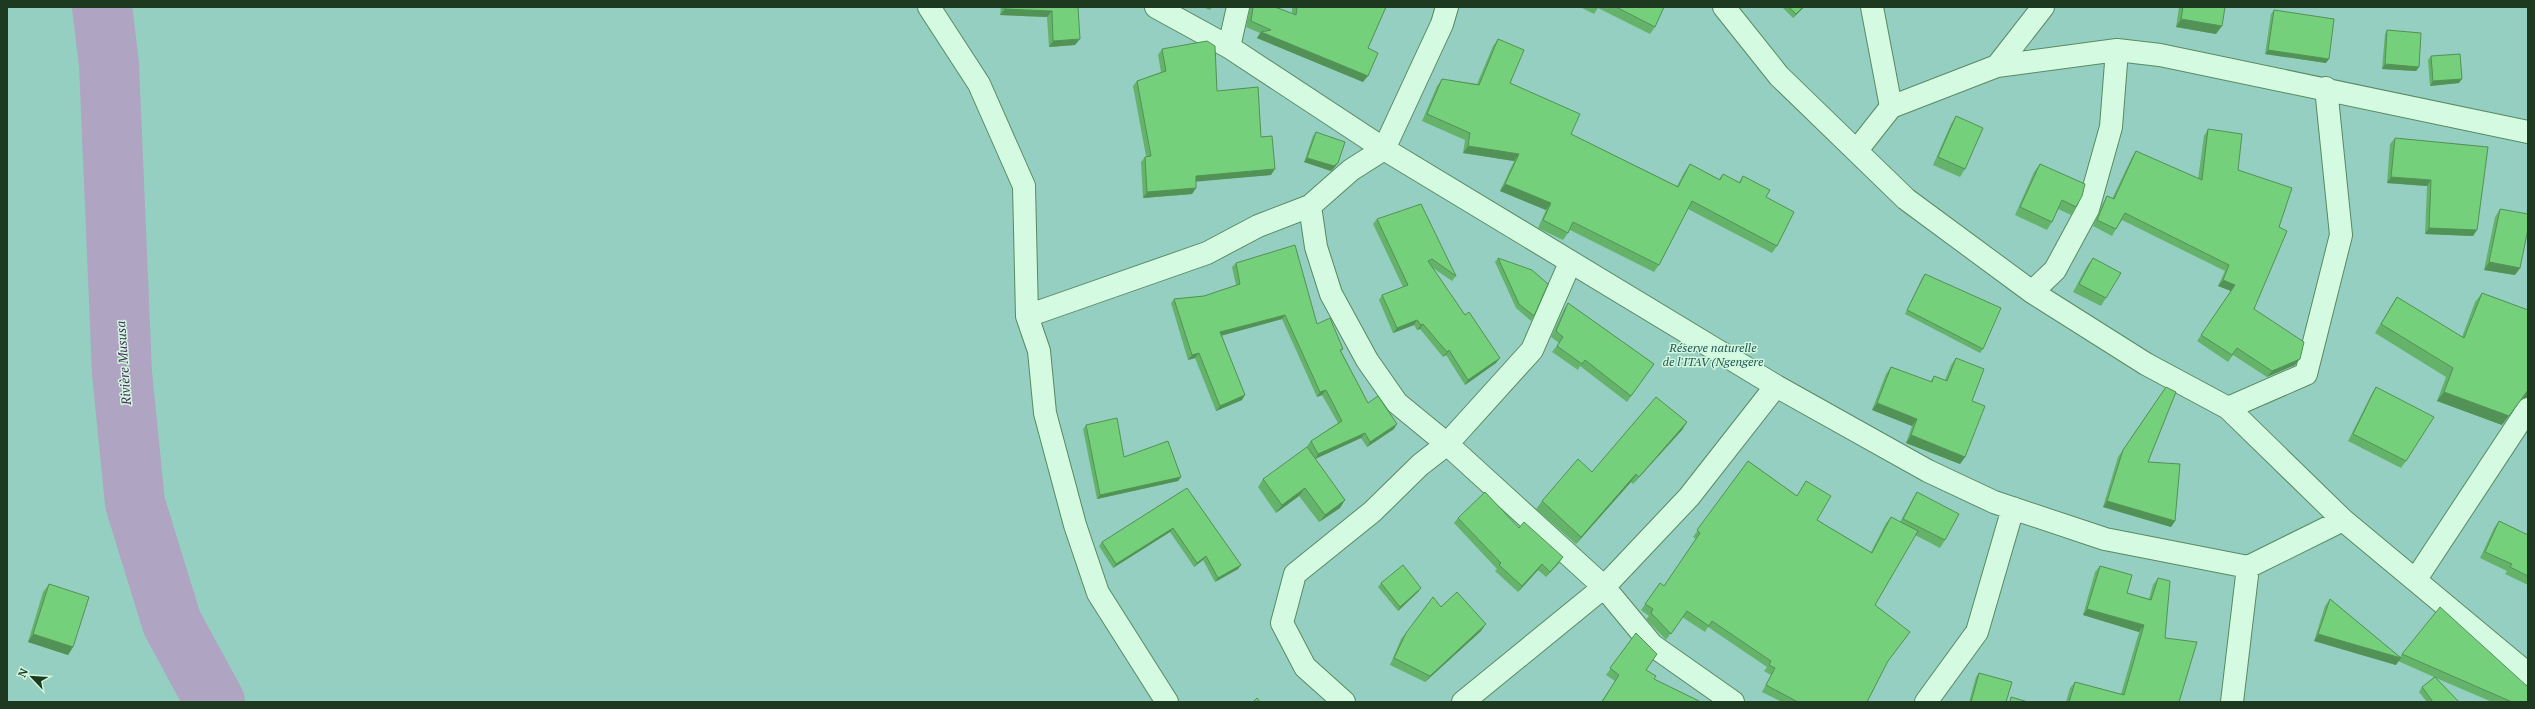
<svg xmlns="http://www.w3.org/2000/svg" width="2535" height="709" viewBox="0 0 2535 709" font-family="'PT Serif',serif">
<style>
.green{fill:#95cfc1}
.lines{fill:none;stroke-linecap:round;stroke-linejoin:round}
.river{stroke:#afa4c2;stroke-width:60}
.minor-casing{stroke:#588b61;stroke-width:24}
.minor{stroke:#d5fae2;stroke-width:22}
.wall{fill:#65b36a}
.shaded-wall{fill:#529256}
.building{fill:#75d07b;stroke:#529256}
.labels{text-anchor:middle;stroke-width:3;stroke-linejoin:round;paint-order:stroke}
.park-label{font-size:12px;font-style:italic;fill:#225752;stroke:#d1f7df}
.water-label{font-size:13px;font-style:italic;fill:#472b5a;stroke:#d1f7df}
</style>
<rect width="100%" height="100%" fill="#c1f0d2"/>
<path class="green" d="M7 7H2528V702H7Z"/>
<g class="lines">
<path class="river" d="M102 7 109 64 122 373 135 503 172 623 215 702"/>
<defs>
<path id="minor" d="M929 7 979 84 1024 186 1027 316 1039 351 1045 413 1075 525 1098 593 1167 702
M1156 7 1229 47 1384 149 1776 386 1928 471 1994 502 2105 539 2248 567 2343 520
M1724 7 1779 76 1906 199 2032 292 2146 364 2228 408 2343 520 2528 674
M1872 7 1891 107
M1229 47 1238 7
M1997 66 2043 7
M1857 150 1891 107 1997 66 2117 50 2160 55 2528 132
M1310 206 1316 247 1331 294 1367 360 1397 403 1447 444 1604 587 1652 645 1733 702
M2032 292 2055 270 2088 209 2111 127 2117 50
M1027 316 1207 253 1258 226 1310 206 1351 170 1384 149 1442 24 1447 7
M2228 408 2306 374 2341 235 2326 88
M2416 579 2528 409
M1344 702 1305 667 1282 623 1295 574 1372 512 1420 465 1447 444 1532 350 1570 263
M1463 702 1604 587 1689 497 1776 386
M1926 702 1977 632 2013 508
M2232 702 2248 567"/>
</defs>
<use href="#minor" class="minor-casing"/>
<use href="#minor" class="minor"/>
</g>
<path class="wall" d="M1001 7H1078L1075 45 1049 47 1047 17 1000 15Z
M1203 7H1212L1210 10Z
M1250 7H1275L1292 14V7H1386L1368 48 1363 82 1257 38 1260 33 1246 27Z
M1580 7H1664L1655 27 1650 34 1598 8 1594 14Z
M1782 7H1804L1793 18Z
M2179 7H2225L2216 34 2176 27Z
M2274 10 2326 63 2265 54 2271 14Z
M2387 30 2419 67 2416 71 2382 69 2385 34Z
M1498 39 1510 83 1571 134 1677 186 1685 171 1690 164 1719 179 1723 174 1739 182 1743 176 1766 197 1777 246 1772 253 1688 209 1659 265 1654 272 1570 230 1563 240 1538 228 1546 210 1500 191 1514 161 1463 153 1465 140 1422 121 1437 86 1442 79 1477 84 1493 46Z
M1162 49 1217 91 1261 137 1271 175 1196 181V188L1192 194 1143 198 1141 162 1145 157 1146 156 1133 86 1137 81 1161 72 1158 55Z
M2431 56 2459 83 2430 86 2428 60Z
M1956 116 1965 169 1960 177 1933 165 1951 124Z
M2208 129 2279 227 2254 309 2295 365 2267 377 2233 355 2228 362 2197 341 2231 291 2218 286 2225 271 2122 220 2116 229 2112 236 2093 226 2103 203 2107 196 2112 199 2132 157 2136 151 2198 179 2204 136Z
M1316 132 1335 167 1331 171 1304 162 1313 136Z
M2395 138 2488 147 2473 236 2425 234 2427 186 2387 183 2390 144Z
M2040 164 2076 207 2071 215 2058 209 2052 222 2047 230 2015 215 2034 172Z
M2500 209 2520 268 2515 275 2484 270 2495 217Z
M1377 219 1456 276 1452 281 1433 268 1496 363 1465 385 1446 355 1443 357 1420 329 1417 330 1414 325 1393 333 1379 300 1382 295 1403 287 1373 224Z
M1498 258 1534 316 1531 321 1516 308 1495 262Z
M2093 258 2106 298 2101 306 2073 292 2087 266Z
M1236 263 1317 324 1343 349 1341 351 1368 403 1394 429 1367 447 1361 438 1315 459 1340 508 1319 522 1299 496 1276 513 1258 487 1263 479 1311 453 1307 446 1311 441 1338 423 1322 395 1317 397 1282 319 1222 335 1242 400 1216 411 1195 358 1188 360 1171 303 1174 299 1204 296 1236 285 1232 267Z
M1925 274 1983 349 1980 353 1905 314 1922 278Z
M2482 293 2528 310V398H2522L2502 425 2437 401 2446 377 2375 333 2391 306 2397 297 2462 337 2475 302Z
M1568 303 1654 364 1627 402 1580 366 1578 370 1552 352 1559 343 1551 337 1564 309Z
M1956 358 1972 401 1965 457 1960 464 1906 443 1912 426 1872 410 1886 374 1891 367 1930 382 1934 376 1945 380 1951 365Z
M2166 387 2148 462 2175 521 2171 527 2103 507 2118 457Z
M2376 387 2406 461 2401 468 2348 441 2371 395Z
M1687 422 1682 430 1633 484 1631 482 1576 544 1536 509 1542 501Z
M1086 425 1124 457 1181 477 1178 481 1097 499 1083 429Z
M1748 461 1797 496 1806 481 1817 520 1871 552 1886 523 1891 517 1900 522 1912 500 1917 492 1945 540 1940 548 1915 535 1875 605 1910 632 1887 662 1867 702H1782L1762 692 1771 675 1764 671 1767 667 1708 627 1705 632 1682 617 1666 640 1646 619 1649 616 1641 610 1660 583 1664 586 1696 539 1693 537Z
M1187 488 1241 565 1238 569 1215 582 1203 560 1194 567 1170 532 1113 568 1099 546 1102 542Z
M1458 518 1519 528 1559 563 1546 577 1538 570 1518 592 1495 571 1497 569 1454 523Z
M2499 521 2528 535V585L2505 574 2507 571 2480 558 2494 528Z
M2100 566 2127 593 2149 599 2153 585 2158 578 2165 638 2179 702H2066L2070 688 2075 682 2121 694 2139 632 2083 615 2095 572Z
M1381 583 1421 588 1418 592 1398 611 1378 587Z
M49 584 73 647 68 655 28 642 43 592Z
M2330 599 2400 657 2402 654 2528 702H2492L2436 678 2459 702H2427L2419 692 2422 687 2434 677 2398 661 2396 665 2314 641 2325 606Z
M1441 607 1481 631 1425 682 1390 665 1401 639 1406 633Z
M1636 633 1646 670 1654 679 1698 702H1601L1615 681 1606 675Z
M1979 673 2006 702H1969L1976 677Z"/>
<path class="shaded-wall" d="M1803 7H1804L1793 18 1796 14Z
M1005 9 1052 11 1047 17 1000 15Z
M2181 19 2222 26 2216 34 2176 27Z
M1261 32 1368 76 1363 82 1257 38Z
M1080 39 1075 45 1049 47 1053 41Z
M2268 50 2329 59 2326 63 2265 54Z
M2385 64 2419 67 2416 71 2382 69Z
M2462 79 2459 83 2430 86 2433 81Z
M1468 146 1519 154 1514 161 1463 153Z
M1307 158 1338 163 1335 167 1331 171 1304 162Z
M1275 169 1271 175 1192 182 1196 176Z
M2391 177 2431 180 2427 186 2387 183Z
M1505 184 1551 203 1546 210 1500 191Z
M1196 188 1192 194 1143 198 1147 192Z
M2429 228 2477 230 2473 236 2425 234Z
M2489 262 2520 268 2515 275 2484 270Z
M2223 280 2235 285 2231 291 2218 286Z
M1285 315 1282 319 1217 337 1220 332Z
M1417 320 1414 325 1393 333 1397 328Z
M1423 324 1420 329 1417 330 1421 325Z
M1449 350 1446 355 1443 357 1447 352Z
M1199 353 1195 358 1188 360 1192 355Z
M1500 358 1496 363 1465 385 1468 380Z
M2300 359 2295 365 2267 377 2272 371Z
M1326 390 1322 395 1317 397 1320 392Z
M2528 390V398H2522L2502 425 2437 401 2444 392Z
M1245 395 1242 400 1216 411 1220 406Z
M1877 403 1917 419 1912 426 1872 410Z
M1687 422 1682 430 1633 484 1639 477Z
M1397 424 1394 429 1367 447 1370 442Z
M1365 433 1361 438 1315 459 1318 454Z
M1911 435 1965 457 1960 464 1906 443Z
M1636 474 1631 482 1576 544 1581 537Z
M1181 477 1178 481 1097 499 1100 495Z
M1305 488 1299 496 1276 513 1282 505Z
M1345 500 1340 508 1319 522 1325 515Z
M2107 501 2175 521 2171 527 2103 507Z
M1173 528 1170 532 1113 568 1116 564Z
M1206 556 1203 560 1194 567 1197 563Z
M1563 557 1559 563 1546 577 1550 572Z
M1542 564 1538 570 1518 592 1522 586Z
M1241 565 1238 569 1215 582 1218 578Z
M1421 588 1418 592 1398 611 1400 607Z
M2087 609 2144 625 2139 632 2083 615Z
M1486 624 1481 631 1425 682 1430 676Z
M33 634 73 647 68 655 28 642Z
M2318 634 2401 658 2396 665 2314 641Z"/>
<path class="building" d="M1005 7H1078L1080 39 1053 41 1052 11 1005 9Z
M1253 7H1275L1296 15 1297 7H1386L1368 48 1378 53 1368 76 1261 32 1271 30 1251 21Z
M1616 7H1664L1655 27Z
M1789 7H1803L1796 14Z
M2183 7H2225L2222 26 2181 19Z
M2274 10 2334 19 2329 59 2268 50Z
M2387 30 2421 33 2419 67 2385 64Z
M1498 39 1524 50 1510 83 1580 114 1571 134 1678 187 1690 164 1720 180 1723 174 1740 183 1743 176 1770 190 1766 197 1794 212 1777 246 1692 201 1659 265 1573 222 1568 233 1543 220 1551 203 1505 184 1519 154 1468 146 1470 133 1427 114 1442 79 1479 85Z
M1207 41 1215 46 1217 91 1258 87 1261 137 1272 136 1275 169 1196 176V188L1147 192 1145 157 1151 156 1137 81 1166 71 1162 49Z
M2460 54 2462 79 2433 81 2431 56Z
M1956 116 1983 128 1965 169 1938 157Z
M2208 129 2242 134 2238 170 2292 188 2279 227 2287 231 2254 309 2304 342 2300 359 2272 371 2237 348 2232 355 2201 335 2235 285 2223 280 2229 265 2125 213 2116 229 2097 220 2107 196 2114 199 2136 151 2202 180Z
M1316 132 1345 142 1338 163 1334 166 1307 158Z
M2395 138 2488 147 2477 230 2429 228 2431 180 2391 177Z
M2040 164 2085 184 2082 196 2076 207 2062 200 2052 222 2020 207Z
M1421 204 1456 276 1432 259 1428 261 1465 315 1469 312 1500 358 1468 380 1449 350 1447 352 1423 324 1421 325 1417 320 1397 328 1382 295 1408 285 1377 219Z
M2500 209 2528 214V229L2520 268 2489 262Z
M1295 245 1317 324 1330 318 1343 349 1340 350 1368 403 1378 396 1397 424 1370 442 1365 433 1318 454 1311 441 1342 421 1326 390 1320 392 1285 315 1220 332 1245 395 1220 406 1199 353 1192 355 1174 299 1204 296 1240 284 1236 263Z
M1498 258 1532 270 1548 284 1534 316 1519 304Z
M2093 258 2121 273 2106 298 2079 284Z
M1925 274 2001 308 1983 349 1907 310Z
M2482 293 2528 310V390L2509 416 2444 392 2453 368 2381 324 2397 297 2464 338Z
M1568 303 1654 364 1631 396 1585 360 1582 364 1557 346 1563 337 1556 331Z
M1956 358 1984 369 1972 401 1985 406 1965 457 1911 435 1917 419 1877 403 1891 367 1932 382 1934 376 1947 381Z
M2166 387 2176 392 2148 462 2180 464 2175 521 2107 501 2123 450Z
M2376 387 2434 417 2406 461 2353 434Z
M1656 397 1687 422 1639 477 1636 474 1581 537 1542 501 1578 459 1592 472Z
M1117 418 1124 457 1168 441 1181 477 1100 495 1086 425Z
M1307 447 1345 500 1325 515 1305 488 1282 505 1263 479Z
M1748 461 1797 496 1806 481 1831 496 1817 520 1872 553 1891 517 1918 531 1875 605 1910 632 1888 661 1867 702H1798L1766 685 1775 668 1769 665 1771 661 1712 621 1709 626 1687 611 1671 634 1651 613 1653 609 1645 604 1660 583 1664 586 1700 533 1697 530Z
M1187 488 1241 565 1218 578 1206 556 1197 563 1173 528 1116 564 1102 542Z
M1485 492 1519 528 1524 522 1563 557 1550 572 1542 564 1522 586 1499 565 1501 563 1458 518Z
M1917 492 1959 514 1945 540 1903 519Z
M2499 521 2528 535V576L2510 567 2512 564 2485 552Z
M1403 565 1421 588 1400 607 1381 583Z
M2100 566 2132 575 2127 593 2151 600 2158 578 2170 581 2165 638 2197 642 2179 702H2069L2075 682 2124 695 2144 625 2087 609Z
M49 584 89 597 73 647 33 634Z
M1457 592 1486 624 1430 676 1394 658 1406 633 1433 597 1441 607Z
M2330 599 2401 658 2318 634Z
M2440 607 2528 687V702H2512L2402 654Z
M1636 633 1657 654 1646 670 1656 676 1654 679 1699 701 1698 702H1602L1619 675 1610 668Z
M1979 673 2012 682 2006 702H1971Z
M2435 677 2459 702H2433L2422 687Z
M2011 697 2028 702H2010Z
M1257 698 1260 702H1253Z"/>
<g class="labels">
<g class="park-label">
<text x="1713" y="352">Réserve naturelle<tspan x="1713" dy="14">de l'ITAV (Ngengere</tspan></text>
</g>
<g class="water-label">
<text transform="translate(123 363) rotate(-94)" y="5">Rivière Mususa</text>
</g>
</g>
<rect width="2535" height="709" fill="none" stroke="#1d3a21" stroke-width="16"/>
<g transform="translate(32 677) rotate(295)" stroke="#d1f7df" stroke-width="3" paint-order="stroke">
<path d="M0-3L7 15L0 10L-7 15Z" fill="#1d3a21"/>
<text y="-6" font-size="11" font-weight="bold" text-anchor="middle" fill="#1d3a21">N</text>
</g>
</svg>
